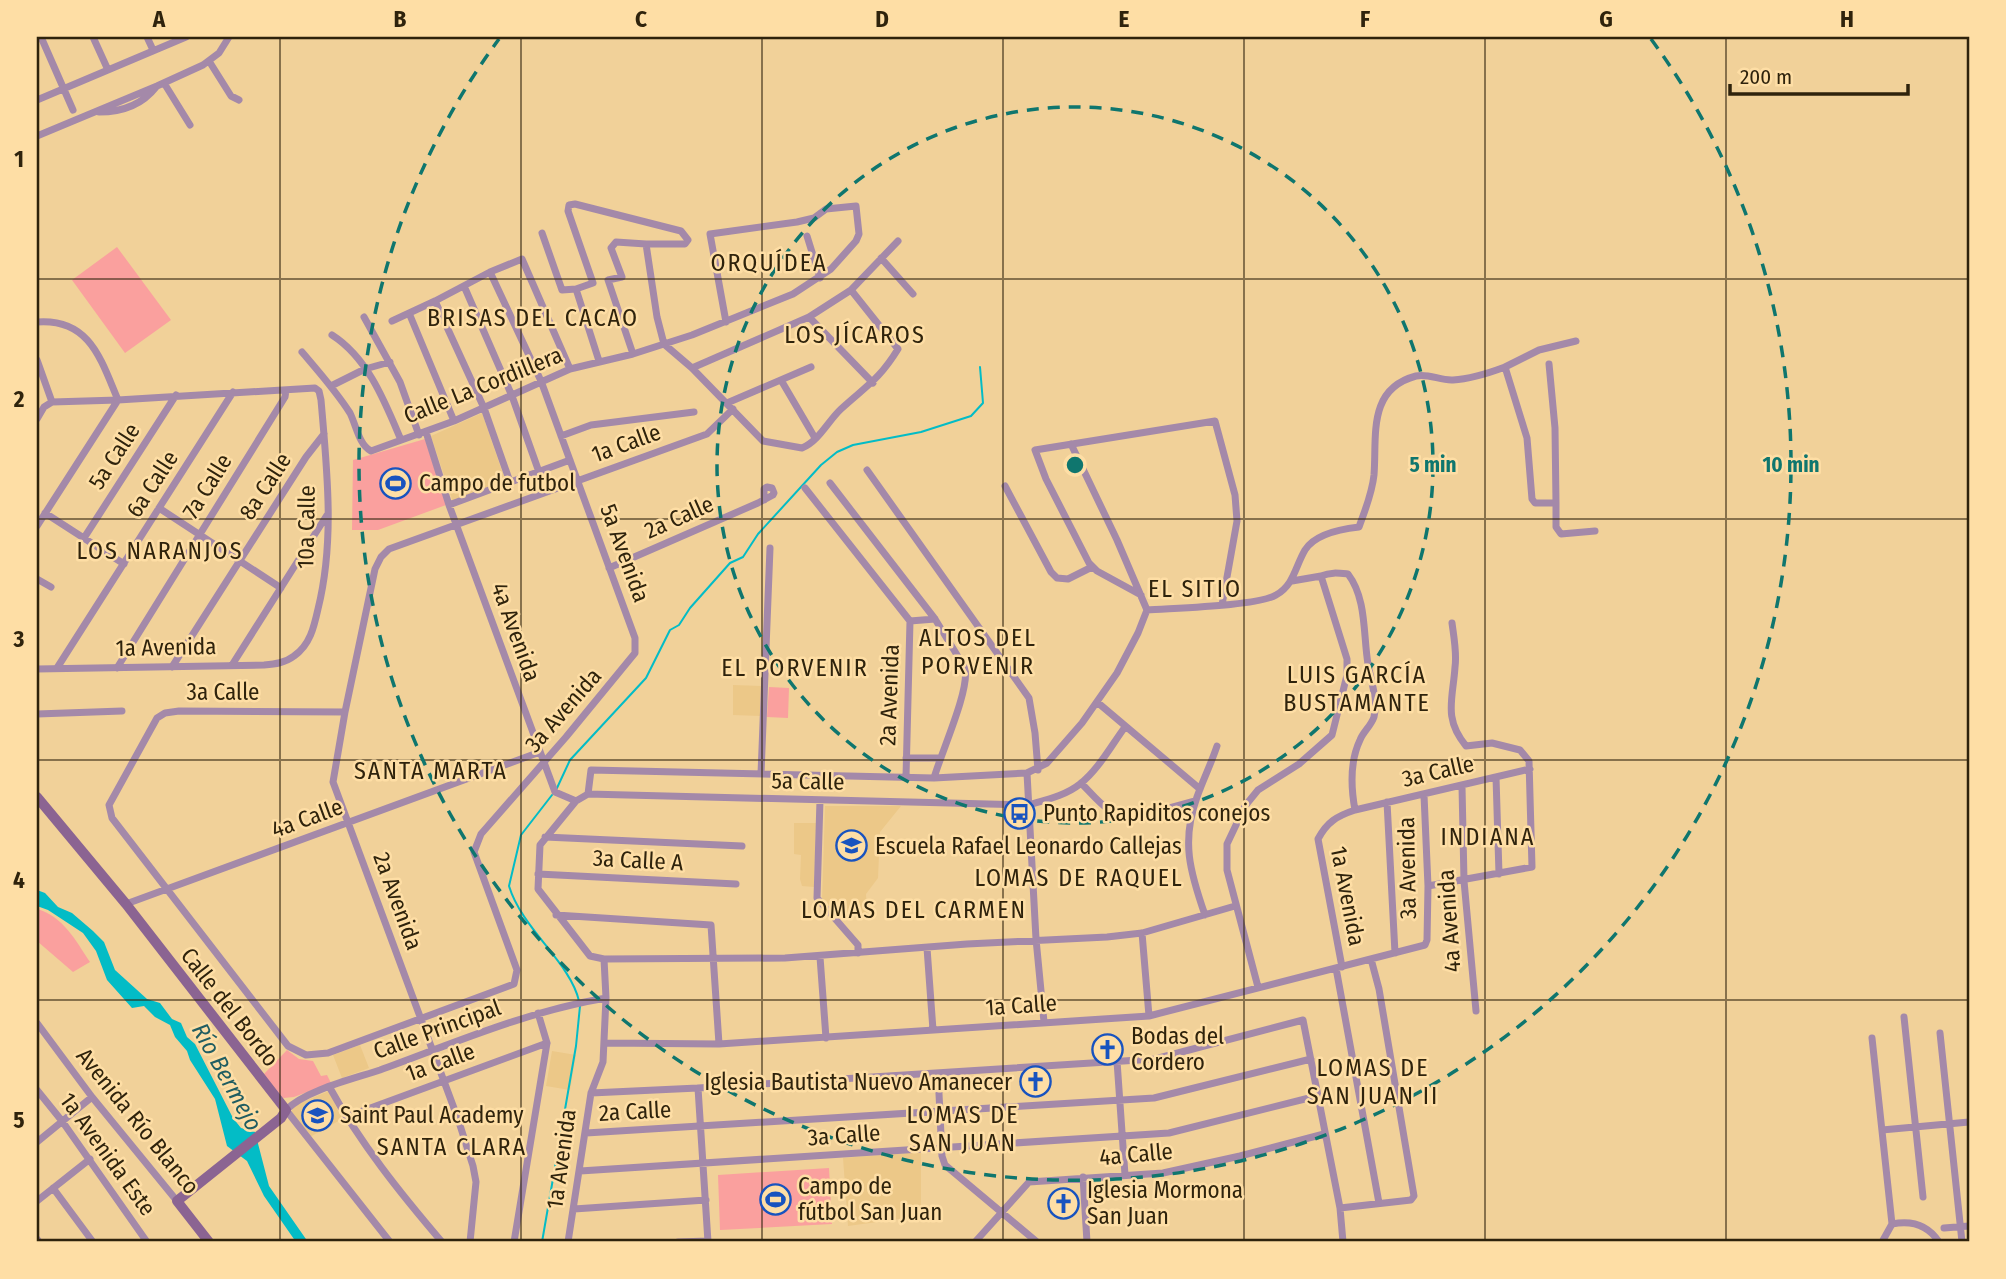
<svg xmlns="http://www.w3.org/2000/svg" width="2006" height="1279" viewBox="0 0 2006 1279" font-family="'Fira Sans Condensed',sans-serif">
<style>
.built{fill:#ecc888}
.green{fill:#faa09e}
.water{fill:#03bcc6}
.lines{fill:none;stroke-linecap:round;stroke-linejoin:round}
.stream{stroke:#03bcc6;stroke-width:2}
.street{stroke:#a489a9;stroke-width:7}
.secondary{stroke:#8b6492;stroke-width:10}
.grid{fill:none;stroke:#2f230c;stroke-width:2;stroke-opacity:0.55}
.ring{fill:none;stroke:#0f766e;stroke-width:3.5;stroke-dasharray:12 9}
.labels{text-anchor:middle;stroke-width:5;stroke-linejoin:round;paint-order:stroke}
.street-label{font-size:23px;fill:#2f230c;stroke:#fedea5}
.poi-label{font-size:23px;fill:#2f230c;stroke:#fedea5;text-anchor:start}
.neighbourhood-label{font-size:24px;letter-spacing:2px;fill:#2f230c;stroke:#fedea5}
.water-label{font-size:24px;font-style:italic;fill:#215d61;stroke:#fedea5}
.centre{fill:#0f766e;stroke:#fedea5;stroke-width:3.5}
.ring-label{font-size:21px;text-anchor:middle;font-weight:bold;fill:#0f766e;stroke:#fedea5;stroke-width:5;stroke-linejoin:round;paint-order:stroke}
.neatline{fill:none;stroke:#2f230c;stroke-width:2.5}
.grid-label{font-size:23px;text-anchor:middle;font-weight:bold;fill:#2f230c}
</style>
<rect width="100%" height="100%" fill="#f1d199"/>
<path class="built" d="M482 413 505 480 453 502 431 436Z
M733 685 762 686 761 716 733 715Z
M825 806H901L880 832 878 878 866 894 867 913 835 912 822 901Z
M794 823H816L814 887 802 886 800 879 801 855 794 854Z
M360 1045 369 1068 342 1078 333 1055Z
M552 1051 576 1055 570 1090 546 1086Z
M329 1091 342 1119 310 1137 291 1112 295 1105Z
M921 1152V1216L848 1226 843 1158Z"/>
<path class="green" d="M117 247 171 320 125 353 72 280Z
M425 439 446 505 378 530H352L353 460Z
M769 687 789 688 788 718 767 717Z
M37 909C63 916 76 941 90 962L73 972 37 941Z
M287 1050 299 1059 313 1061 321 1076 327 1075 331 1083 294 1097 283 1098 264 1074Z
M829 1168 832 1224 720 1230 718 1175Z"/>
<path class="water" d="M37 890 45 893 58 907 72 913 93 931 104 942 115 970 147 999 160 1003 172 1019 181 1023 187 1037 195 1044 233 1118 241 1128 255 1132 269 1186 308 1242H296L264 1196 247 1161 227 1146 215 1099 190 1060 187 1051 175 1037 170 1025 155 1017 144 1006 132 1008 107 980 96 951 83 933 48 910 37 906Z"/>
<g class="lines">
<path class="stream" d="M557 788 570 760 646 678 670 630 679 625 690 608 730 563 743 557 758 534 821 465 837 452 853 445 921 432 971 416 983 403 980 367
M552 795 521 835 509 886C522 929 570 962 579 1001
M542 1242 576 1046 580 1006"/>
<path class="street" d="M41 37 73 110
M93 37 108 70
M147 37 153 50
M209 61 231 96 239 100
M164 83 190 125
M37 100 186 37
M99 112C121 112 142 105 156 87
M37 136 157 86 203 65 219 53 229 37
M542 233 562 290 576 289 599 361
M807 236 820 278
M881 258 913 294
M464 286 512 396 539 472
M576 289 593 283 568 211 569 205 575 204 681 231 688 240 685 244H646
M435 301 484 408 510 482
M409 313 454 421
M364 317 400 382 419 435
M809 317 873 383
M392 321 435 301 490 272 522 259 570 369
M37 322C90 318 101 360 118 400L37 526
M332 335C368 358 385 402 401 440
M302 352C319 372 336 391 350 413 356 425 359 445 371 451L454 421 570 369 633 354 692 335 793 294 831 269 856 241 859 234 856 206 826 209 814 218 797 222 710 234 726 322
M633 354 608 280 622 277 611 248 616 242 646 244 657 317 664 344 692 368 763 441 802 448C819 441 828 421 841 409 866 386 879 380 898 349L851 290
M37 360 52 402
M1549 364 1555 428 1556 503
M1505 367 1539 350 1576 341
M692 368 809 317 851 290 898 241
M781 380 815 438
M331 386 365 369 390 362
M727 403 811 367
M37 419 44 407 52 402
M426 432 449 505 555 792 576 801
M561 436 591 425 694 412
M1071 444 1117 540 1147 610
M867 470 1029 698 1035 733 1038 770
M830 483 935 619 965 668C970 690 941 753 934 778
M1005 486 1051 572 1057 578 1068 579 1092 567
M805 488 910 621 906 777
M449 505 570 460
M159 508 281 588
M45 513 124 564
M84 538 176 395
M609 568 758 503 773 495 774 493 772 488 767 487 764 489V500
M1321 576C1331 572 1338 573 1348 574 1367 599 1363 635 1368 664 1371 681 1378 700 1374 717 1371 726 1363 732 1360 740 1350 761 1351 788 1355 810
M37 579 51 587
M1141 595 1097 571 1089 563 1046 479 1035 450 1215 421 1235 495 1237 521 1222 605
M1147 610C1172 608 1258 606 1276 595 1294 585 1295 567 1305 550 1315 534 1341 529 1359 527 1365 510 1372 494 1374 475 1377 436 1367 389 1416 376 1428 373 1441 381 1453 380 1471 379 1489 373 1505 367L1527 438 1532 499 1535 503H1556V527L1561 534 1595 531
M910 621 935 619
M232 665 327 515
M172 667 306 457 324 434
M57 668 233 392
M117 668 285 397 286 390
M37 669 264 665C275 664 285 663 294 656 310 645 314 627 318 609 335 541 327 470 321 400L319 391 315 388 118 400 52 402
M1097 702 1200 789
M345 712 179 711 165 713 157 718 109 805 112 818 288 1046 306 1055 328 1053 514 984 517 970 474 852 481 834 566 737 635 653V638L541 381 490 272
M37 714 122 711
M906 758H940
M1027 773 1036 939 1044 1022
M761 774 770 548
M1496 777 1499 874
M1081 783C1097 799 1110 818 1133 818L1195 801
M1462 786 1464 881 1476 1011
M588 794 576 801 540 845 538 889 590 956 604 959 785 958 967 944 1107 937 1142 933 1235 906
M588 794 591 770 934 778 1027 773 1047 763 1082 723 1117 673 1138 633 1147 610
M588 794 1028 805C1045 800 1065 796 1080 784 1098 770 1111 746 1125 727
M820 800 817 898 858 945V953
M1387 802 1395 953
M545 837 742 846
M538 874 736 884
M1428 886 1532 867 1529 761 1520 750 1492 743 1466 746C1443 718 1453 699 1455 667 1457 653 1454 638 1452 623
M126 904 540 752
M556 915 711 925 719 1044
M1205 915C1190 872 1181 841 1197 797 1203 780 1211 764 1217 746
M1142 933 1149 1016
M927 948 933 1030
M820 957 826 1038
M1342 967 1318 839C1327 822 1337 816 1355 810L1530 769
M1336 968 1379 1203
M1258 987 1227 870V844L1245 806 1258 790 1299 764 1332 735 1347 675V659L1321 576 1292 581
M1904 1017 1923 1197
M37 1023 92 1097 177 1201
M1940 1033 1962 1242
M1872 1038 1892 1224
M606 1043 719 1044 1149 1016 1425 945 1427 940 1428 886 1424 795
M1117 1061 1125 1175
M938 1073 942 1156 945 1165 1037 1242
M330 1088C360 1143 401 1194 442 1242
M698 1088 708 1242
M37 1090 62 1121 147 1242
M591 1093 698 1088 1155 1059 1303 1020 1340 1208 1343 1242
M346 1117 547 1043
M1882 1130 1969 1122
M586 1133 1154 1098 1311 1059
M37 1142 92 1097
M580 1171 1169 1133 1317 1096
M1083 1177 1087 1242
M53 1188 93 1242
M37 1201 90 1159
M1340 1208 1411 1200 1414 1196 1379 989 1371 959
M574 1209 706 1200
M1944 1228 1969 1226
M37 1239 39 1242
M390 1242 286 1110C306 1090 353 1079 380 1070 454 1043 528 1011 606 998
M470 1242 476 1182 473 1166 458 1119 333 782 345 712 375 569 381 557 389 549 707 434 733 409
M514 1242 547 1043 538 1013
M568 1242 591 1093 603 1062 606 998 604 959
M678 1242 708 1241
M975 1242 1029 1182 1163 1173 1240 1156 1324 1134
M1882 1242 1892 1224C1912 1220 1928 1225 1939 1242"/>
<path class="secondary" d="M37 797 126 904 286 1110 281 1118 177 1201 209 1242"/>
</g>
<path class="grid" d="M280 37V1242M521 37V1242M762 37V1242M1003 37V1242M1244 37V1242M1485 37V1242M1726 37V1242M37 279H1969M37 519H1969M37 760H1969M37 1000H1969"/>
<g class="ring">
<circle cx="1075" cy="465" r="358"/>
<path d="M1651 39A716 716 0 1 1 499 39"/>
</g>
<defs>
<symbol id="stadium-ring" viewBox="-11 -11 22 22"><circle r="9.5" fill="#fedea5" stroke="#1853bf" stroke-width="1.5"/><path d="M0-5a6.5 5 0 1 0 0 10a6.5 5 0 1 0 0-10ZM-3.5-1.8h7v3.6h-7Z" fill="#1853bf"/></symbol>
<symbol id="bus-ring" viewBox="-11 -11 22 22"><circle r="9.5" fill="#fedea5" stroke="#1853bf" stroke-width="1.5"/><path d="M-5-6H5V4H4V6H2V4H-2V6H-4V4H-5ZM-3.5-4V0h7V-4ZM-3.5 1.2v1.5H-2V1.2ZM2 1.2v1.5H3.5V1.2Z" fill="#1853bf"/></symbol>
<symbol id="school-ring" viewBox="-11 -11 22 22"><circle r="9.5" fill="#fedea5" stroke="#1853bf" stroke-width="1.5"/><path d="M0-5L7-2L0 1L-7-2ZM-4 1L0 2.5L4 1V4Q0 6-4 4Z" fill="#1853bf"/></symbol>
<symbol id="church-ring" viewBox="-11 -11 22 22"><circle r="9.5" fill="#fedea5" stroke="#1853bf" stroke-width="1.5"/><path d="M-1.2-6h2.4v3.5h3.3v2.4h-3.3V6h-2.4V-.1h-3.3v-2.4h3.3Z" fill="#1853bf"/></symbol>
</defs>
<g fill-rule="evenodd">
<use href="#stadium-ring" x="378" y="466" width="35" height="35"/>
<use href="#bus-ring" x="1002" y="796" width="35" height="35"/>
<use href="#school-ring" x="834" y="828" width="35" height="35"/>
<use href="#church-ring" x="1090" y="1032" width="35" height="35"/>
<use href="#church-ring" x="1018" y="1064" width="35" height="35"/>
<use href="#school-ring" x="300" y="1098" width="35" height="35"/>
<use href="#stadium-ring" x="758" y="1182" width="35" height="35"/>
<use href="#church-ring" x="1046" y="1186" width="35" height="35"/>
</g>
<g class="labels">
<g class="street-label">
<text transform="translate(483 385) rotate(-22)" y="8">Calle La Cordillera</text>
<text transform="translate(626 443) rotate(-20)" y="8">1a Calle</text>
<text transform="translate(114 456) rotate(-57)" y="8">5a Calle</text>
<text transform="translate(152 484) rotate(-57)" y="8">6a Calle</text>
<text transform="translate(207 486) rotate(-58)" y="8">7a Calle</text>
<text transform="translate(265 486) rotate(-57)" y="8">8a Calle</text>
<text transform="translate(679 517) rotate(-24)" y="8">2a Calle</text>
<text transform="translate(306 527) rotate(-89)" y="8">10a Calle</text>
<text transform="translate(625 553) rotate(70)" y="8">5a Avenida</text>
<text transform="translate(516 632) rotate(70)" y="8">4a Avenida</text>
<text transform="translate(166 647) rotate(-1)" y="8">1a Avenida</text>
<text x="223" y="700">3a Calle</text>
<text transform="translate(889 695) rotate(-88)" y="8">2a Avenida</text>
<text transform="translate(563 710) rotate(-49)" y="8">3a Avenida</text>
<text transform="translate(1438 771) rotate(-13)" y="8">3a Calle</text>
<text transform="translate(808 781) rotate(1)" y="8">5a Calle</text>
<text transform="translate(307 818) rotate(-20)" y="8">4a Calle</text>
<text transform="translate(638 860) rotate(3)" y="8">3a Calle A</text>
<text transform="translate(1407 868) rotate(-91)" y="8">3a Avenida</text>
<text transform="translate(1348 896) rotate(79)" y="8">1a Avenida</text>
<text transform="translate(398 901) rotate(70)" y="8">2a Avenida</text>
<text transform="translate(1449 921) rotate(-94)" y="8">4a Avenida</text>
<text transform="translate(1021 1005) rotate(-4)" y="8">1a Calle</text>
<text transform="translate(230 1007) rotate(52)" y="8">Calle del Bordo</text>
<text transform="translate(437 1029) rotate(-20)" y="8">Calle Principal</text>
<text transform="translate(440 1062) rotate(-20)" y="8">1a Calle</text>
<text transform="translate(635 1111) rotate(-3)" y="8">2a Calle</text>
<text transform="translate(138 1121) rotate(51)" y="8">Avenida Río Blanco</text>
<text transform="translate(844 1135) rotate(-4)" y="8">3a Calle</text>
<text transform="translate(108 1154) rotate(54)" y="8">1a Avenida Este</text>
<text transform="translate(1136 1154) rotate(-5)" y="8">4a Calle</text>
<text transform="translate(561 1159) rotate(-82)" y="8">1a Avenida</text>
</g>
<g class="poi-label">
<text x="419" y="491">Campo de futbol</text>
<text x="1043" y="821">Punto Rapiditos conejos</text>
<text x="875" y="854">Escuela Rafael Leonardo Callejas</text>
<text x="1131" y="1044">Bodas del<tspan x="1131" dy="26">Cordero</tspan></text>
<text x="1012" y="1090" text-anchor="end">Iglesia Bautista Nuevo Amanecer</text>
<text x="340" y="1123">Saint Paul Academy</text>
<text x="798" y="1194">Campo de<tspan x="798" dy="26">fútbol San Juan</tspan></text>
<text x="1087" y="1198">Iglesia Mormona<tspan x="1087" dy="26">San Juan</tspan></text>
</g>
<g class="neighbourhood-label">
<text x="769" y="271">ORQUÍDEA</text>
<text x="533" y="326">BRISAS DEL CACAO</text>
<text x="855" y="343">LOS JÍCAROS</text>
<text x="160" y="559">LOS NARANJOS</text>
<text x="1195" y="597">EL SITIO</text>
<text x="978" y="646">ALTOS DEL<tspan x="978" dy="28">PORVENIR</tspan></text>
<text x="795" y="676">EL PORVENIR</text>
<text x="1357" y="683">LUIS GARCÍA<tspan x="1357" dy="28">BUSTAMANTE</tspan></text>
<text x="431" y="779">SANTA MARTA</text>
<text x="1488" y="845">INDIANA</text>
<text x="1079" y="886">LOMAS DE RAQUEL</text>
<text x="914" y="918">LOMAS DEL CARMEN</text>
<text x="1373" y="1076">LOMAS DE<tspan x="1373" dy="28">SAN JUAN II</tspan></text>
<text x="963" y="1123">LOMAS DE<tspan x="963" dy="28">SAN JUAN</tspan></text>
<text x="452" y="1155">SANTA CLARA</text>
</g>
<g class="water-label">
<text transform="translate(227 1077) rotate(61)" y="8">Río Bermejo</text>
</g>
</g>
<circle cx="1075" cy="465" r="10" class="centre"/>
<g class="ring-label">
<text x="1433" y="472">5 min</text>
<text x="1791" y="472">10 min</text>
</g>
<rect width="2006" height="1279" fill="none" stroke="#fedea5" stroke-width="77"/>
<path d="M1730 84v10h178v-10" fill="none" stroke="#2f230c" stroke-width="3.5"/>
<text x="1740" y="84" font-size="21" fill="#2f230c" stroke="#fedea5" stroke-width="5" paint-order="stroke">200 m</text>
<rect x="38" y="38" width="1930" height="1202" class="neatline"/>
<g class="grid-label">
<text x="159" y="27">A</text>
<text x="400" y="27">B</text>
<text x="641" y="27">C</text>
<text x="882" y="27">D</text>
<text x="1124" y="27">E</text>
<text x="1365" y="27">F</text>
<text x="1606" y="27">G</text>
<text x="1847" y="27">H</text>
<text x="19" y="167">1</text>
<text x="19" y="407">2</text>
<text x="19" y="647">3</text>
<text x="19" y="888">4</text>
<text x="19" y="1128">5</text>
</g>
</svg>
